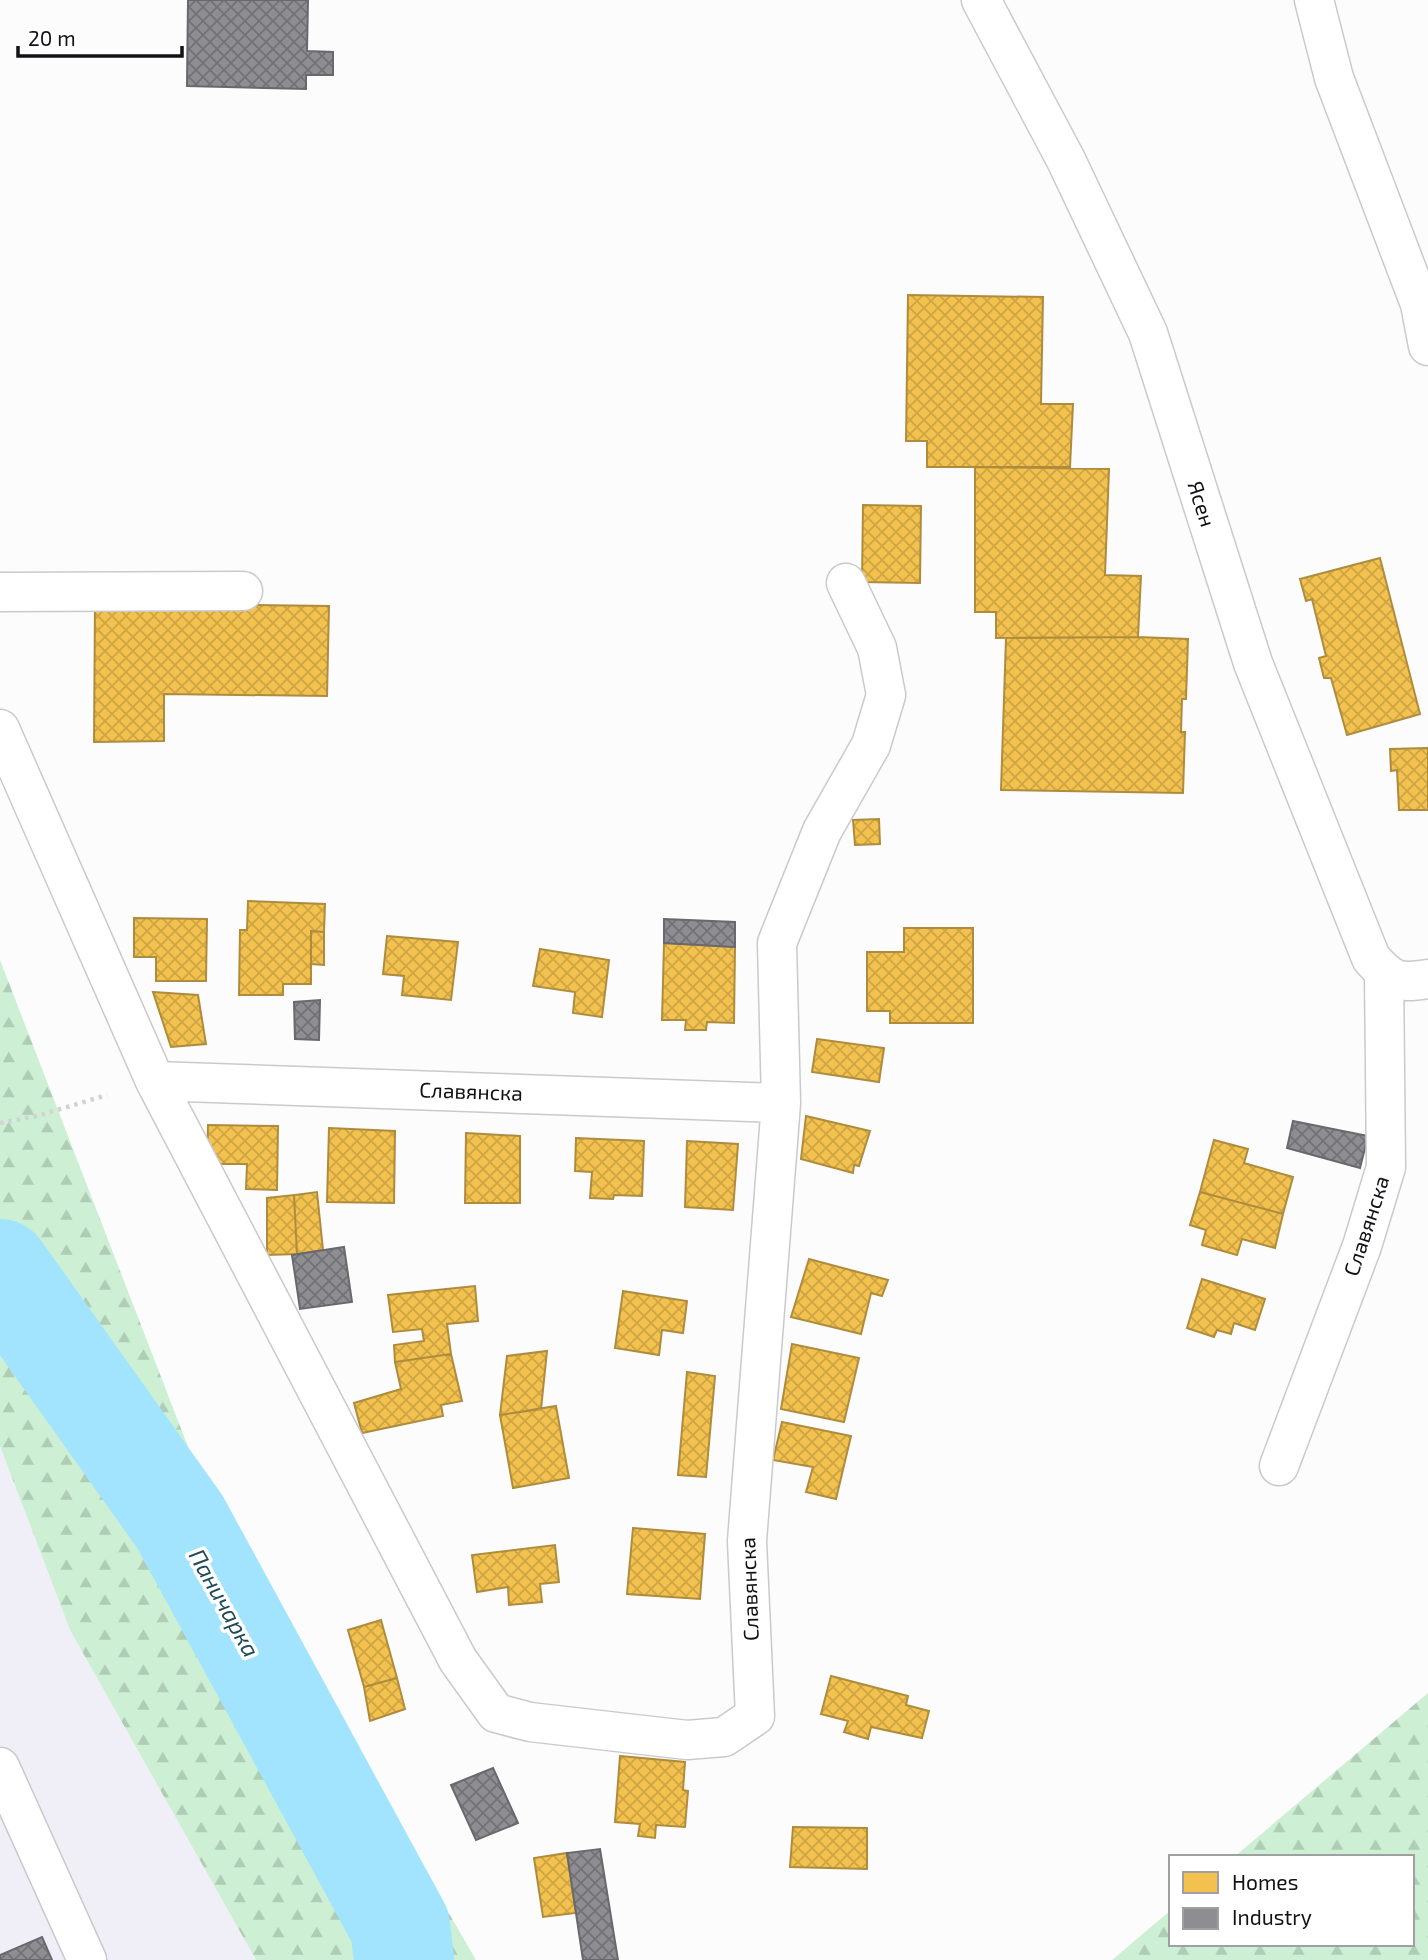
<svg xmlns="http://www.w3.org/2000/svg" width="1428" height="1960" viewBox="0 0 1428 1960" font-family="'Exo 2',sans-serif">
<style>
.built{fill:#f0eff8}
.forest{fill:url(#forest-firs)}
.homes{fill:url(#homes-cross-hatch);stroke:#af8c3d;stroke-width:2}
.industry{fill:url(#industry-cross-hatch);stroke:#68686d;stroke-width:2}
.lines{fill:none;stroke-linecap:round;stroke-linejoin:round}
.river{stroke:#a2e4fe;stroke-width:100}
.minor-casing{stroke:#cac9cc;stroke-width:41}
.path{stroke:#d2d2d3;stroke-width:4.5;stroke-dasharray:3.5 5;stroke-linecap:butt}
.minor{stroke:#fff;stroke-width:38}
.labels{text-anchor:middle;stroke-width:7;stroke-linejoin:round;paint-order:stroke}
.street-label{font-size:21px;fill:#121116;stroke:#fff}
.water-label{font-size:23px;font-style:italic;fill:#204a59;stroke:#fff}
</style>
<defs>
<pattern id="forest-firs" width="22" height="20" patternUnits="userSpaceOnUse" patternTransform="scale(1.75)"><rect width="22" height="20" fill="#cdefd4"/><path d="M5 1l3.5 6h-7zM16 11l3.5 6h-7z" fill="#afccb5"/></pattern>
<pattern id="homes-cross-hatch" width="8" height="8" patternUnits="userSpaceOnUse" patternTransform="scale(1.75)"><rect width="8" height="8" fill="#f2c14e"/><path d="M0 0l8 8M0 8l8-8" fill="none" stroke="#cea543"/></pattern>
<pattern id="industry-cross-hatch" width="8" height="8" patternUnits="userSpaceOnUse" patternTransform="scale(1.75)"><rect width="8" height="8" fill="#8d8d92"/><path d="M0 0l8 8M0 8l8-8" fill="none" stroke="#727276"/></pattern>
</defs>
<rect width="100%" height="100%" fill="#fcfcfd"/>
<path class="built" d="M0 1446 70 1630 256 1960H0Z"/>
<path class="forest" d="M0 960 207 1496 476 1960H256L70 1630 0 1446Z
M1428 1693V1960H1112L1171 1910V1944H1412V1857H1234Z"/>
<path class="homes" d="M908 295 1043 297 1041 404H1073L1070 467H927V441H906Z
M975 467 1109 469 1105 575 1141 576 1138 637 996 638V612H975Z
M863 505 921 506 920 583 862 582Z
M1380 558 1420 714 1347 735 1331 678H1324L1319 658 1326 656 1312 599 1306 601 1300 579Z
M95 603 329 606 327 696 164 694V741L94 742Z
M1138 637 1188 639 1186 699H1182L1181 732H1185L1183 793 1001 790 1006 638Z
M1428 748V810H1399L1397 770 1391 771 1390 749Z
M879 819 880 844 855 845 853 820Z
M248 901 325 904 324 932 311 931V984H283V995H239L240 930H247Z
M134 918 207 919 206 981H156V957H134Z
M904 928H973V1023H890V1011H867V952H904Z
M311 931 324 932V965L311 964Z
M387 936 458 942 451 1000 402 995 404 976 383 974Z
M664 943 735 947 734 1023 707 1022 706 1030H685L686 1020H662Z
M540 949 609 960 602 1017 573 1013 575 992 533 986Z
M153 992 198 995 206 1044 171 1047Z
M817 1039 884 1048 879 1082 812 1072Z
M806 1116 870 1131 859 1166 854 1165 853 1173 801 1159Z
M208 1125 278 1126 277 1190 246 1189 247 1164H207Z
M329 1128 395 1131 394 1203 327 1202Z
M466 1133 520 1136V1203H465Z
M576 1138 644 1141 642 1196 614 1195 613 1199 590 1198 592 1172 575 1171Z
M1214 1140 1248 1149 1244 1163 1293 1177 1283 1214 1200 1192Z
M687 1141 738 1144 733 1210 685 1207Z
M317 1192 323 1250 297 1254 294 1195Z
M1200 1192 1283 1214 1275 1248 1242 1239 1237 1255 1202 1245 1206 1230 1190 1225Z
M294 1195 297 1254 267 1255V1198Z
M809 1259 888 1280 882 1296 871 1293 861 1334 791 1317Z
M1202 1279 1265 1299 1255 1330 1234 1323 1231 1334 1217 1330 1214 1337 1187 1328Z
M475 1286 478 1321 447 1324 451 1354 395 1362 394 1345 424 1341 422 1329 393 1332 388 1295Z
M623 1291 687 1301 683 1333 662 1330 659 1355 615 1348Z
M792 1344 859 1358 844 1422 781 1409Z
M547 1351 541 1409 500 1415 507 1356Z
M451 1354 462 1401 441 1405 443 1416 362 1433 354 1403 401 1389 395 1362Z
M687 1372 715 1376 706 1477 678 1475Z
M556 1406 569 1478 513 1488 500 1415Z
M782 1422 851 1436 836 1499 806 1492 813 1467 773 1460Z
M633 1528 705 1534 700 1599 627 1594Z
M555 1545 559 1582 540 1584 542 1602 509 1605 508 1587 477 1592 472 1555Z
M381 1620 397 1678 364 1687 348 1630Z
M831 1676 908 1696 906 1705 929 1711 922 1738 871 1727 868 1739 844 1732 848 1721 821 1714Z
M397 1678 405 1709 370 1721 364 1687Z
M620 1756 685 1762 683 1790 688 1791 685 1827 656 1825 655 1838 638 1836 640 1824 615 1822Z
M793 1827 867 1828V1869L790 1867Z
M567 1853 576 1913 543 1917 534 1858Z"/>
<path class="industry" d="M188 0H308L307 51 333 52V75H306V89L187 86Z
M664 919 735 922V947L664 943Z
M320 1000 319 1040 295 1039 294 1002Z
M1293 1121 1368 1136 1360 1168 1287 1148Z
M344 1247 352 1302 300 1309 292 1255Z
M493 1768 518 1823 476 1840 451 1785Z
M600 1849 618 1960H583L567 1853Z
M42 1937 52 1960H0V1955Z"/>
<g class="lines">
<path class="river" d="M0 1269 180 1522 400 1926 404 1960"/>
<defs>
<path id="minor" d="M981 0 1066 160 1148 333 1253 663 1371 958C1391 981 1398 984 1428 979
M1314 0 1334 78 1420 304 1428 346
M0 592 243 591
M0 729 155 1081 458 1660 496 1713 530 1722 687 1740 724 1737 755 1716 747 1541 781 1103 155 1081
M781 1103 777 943 822 831 871 745 886 695 877 648 846 583
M1279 1466 1362 1246 1386 1167 1384 973
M0 1767 87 1960"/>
</defs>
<use href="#minor" class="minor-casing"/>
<path class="path" d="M0 1123 37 1116 107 1095"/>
<use href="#minor" class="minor"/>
</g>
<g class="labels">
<g class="street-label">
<text transform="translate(1201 504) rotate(72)" y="7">Ясен</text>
<text transform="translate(471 1092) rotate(2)" y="7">Славянска</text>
<text transform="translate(1367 1226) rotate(-72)" y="7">Славянска</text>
<text transform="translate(750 1589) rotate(-92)" y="7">Славянска</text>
</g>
<g class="water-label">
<text transform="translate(224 1603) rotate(61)" y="8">Паничарка</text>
</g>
</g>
<rect x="1169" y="1855" width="245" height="91" fill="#ffffff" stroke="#a0a0a2" stroke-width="2"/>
<rect x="1183" y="1872" width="35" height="21" fill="#f2c14e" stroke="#a0a0a2" stroke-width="2"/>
<text x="1232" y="1890" font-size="21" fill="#121116">Homes</text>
<rect x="1183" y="1908" width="35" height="21" fill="#8d8d92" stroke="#a0a0a2" stroke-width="2"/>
<text x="1232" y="1925" font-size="21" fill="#121116">Industry</text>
<path d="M18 46v10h164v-10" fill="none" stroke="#121116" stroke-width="3.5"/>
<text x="28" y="46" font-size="21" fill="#121116" stroke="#ffffff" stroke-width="5" paint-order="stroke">20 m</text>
</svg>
